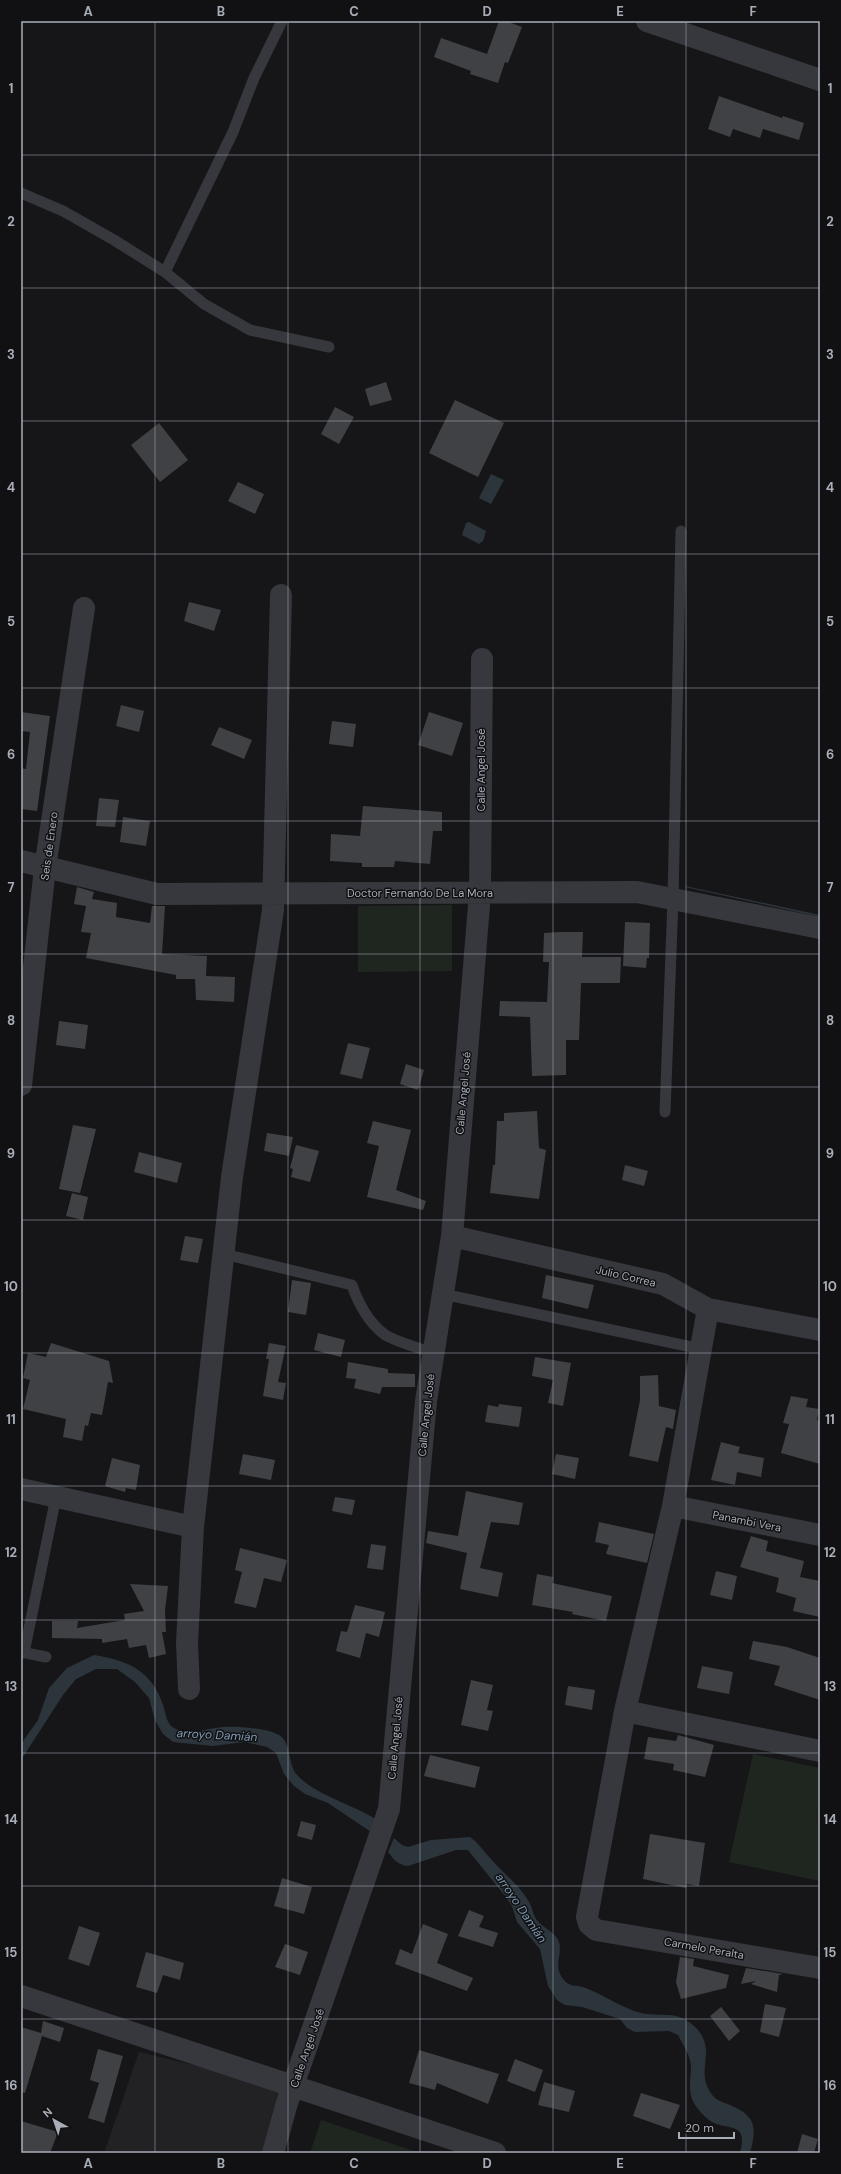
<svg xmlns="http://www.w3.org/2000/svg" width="841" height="2174" viewBox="0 0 841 2174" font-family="'DM Sans',sans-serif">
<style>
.built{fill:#222225}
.green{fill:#1e261f}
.water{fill:#2c353c}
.building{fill:#404145}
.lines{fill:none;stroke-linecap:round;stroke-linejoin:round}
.lane{stroke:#37383d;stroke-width:11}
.street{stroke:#37383d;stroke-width:22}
.grid{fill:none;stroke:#a8adb8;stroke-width:1;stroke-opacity:0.55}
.labels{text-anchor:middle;stroke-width:3;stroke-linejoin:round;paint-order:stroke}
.street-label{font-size:11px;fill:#a8adb8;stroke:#111113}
.water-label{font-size:12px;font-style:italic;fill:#7f9bb3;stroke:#111113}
.neatline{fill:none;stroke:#a8adb8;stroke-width:1.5}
.grid-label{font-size:13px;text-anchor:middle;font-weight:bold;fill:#a8adb8}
</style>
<rect width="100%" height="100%" fill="#161618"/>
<path class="built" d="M139 2052 281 2086 265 2153H104Z"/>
<path class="green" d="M452 905V971L358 972V906Z
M753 1754 820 1768V1881L729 1862Z
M321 2120 420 2153H310Z"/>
<path class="water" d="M491 474 504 480 491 504 479 498Z
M469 522 486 531 483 541 479 544 462 535 466 523Z
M685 886 820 915V917L685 887Z
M94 1655C126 1660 152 1670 163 1705 166 1713 166 1724 174 1728 188 1736 208 1728 223 1727 236 1726 264 1728 277 1734 293 1741 286 1764 298 1776 316 1795 354 1805 377 1820L371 1832 328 1803 305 1794 294 1786 284 1774 276 1753 267 1747 245 1742 213 1746 173 1742 163 1734 155 1720 149 1698 135 1682 117 1669H96L76 1679 63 1695 21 1760V1744L38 1720 49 1688 67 1668Z
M470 1837C480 1844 483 1851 491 1859 503 1873 520 1886 529 1902 532 1907 533 1914 536 1919 542 1928 555 1931 559 1942 563 1956 552 1965 564 1980 569 1987 576 1985 583 1987 603 1994 621 2008 641 2013 657 2017 675 2011 689 2022 724 2048 690 2070 714 2097 718 2101 725 2103 730 2105 756 2116 757 2127 750 2153H740C748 2123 731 2130 714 2123 708 2120 702 2114 698 2109 686 2094 691 2082 691 2067 691 2056 683 2045 678 2035L669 2031 635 2032 627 2028 620 2019 582 2007 565 2005 557 2000 548 1986 540 1949 517 1922 512 1906 505 1896 468 1850H456L408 1866C398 1865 394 1860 388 1852L394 1838 402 1845 408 1847 431 1840Z"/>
<path class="building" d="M499 21H506L522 27 508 63 505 62 498 83 470 74 471 71 434 57 441 38 487 54Z
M719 96 782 118 783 116 804 123 799 140 763 129 760 138 733 129 730 137 708 129Z
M386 382 392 400 370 406 365 389Z
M455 400 504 423 478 477 429 453Z
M335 407 354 417 339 444 321 434Z
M159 423 188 460 160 482 131 445Z
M238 482 264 494 255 514 228 501Z
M189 602 221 610 214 631 184 621Z
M121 705 144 711 139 732 116 726Z
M21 712 50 716 37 811 21 809V768L26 769 30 732 21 731Z
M429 712 463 723 452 756 418 745Z
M332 721 356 724 353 747 329 744Z
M219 727 252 740 244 759 211 745Z
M99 798 119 800 115 827 96 826Z
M363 806 442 812V831H433L430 864 395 861 394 867H362V863L330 861 331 834 360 836Z
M123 817 150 821 146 846 120 842Z
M77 887 94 892 92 899 117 903 116 917 150 923 152 906H165L162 954 207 956 206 976 235 977 234 1002 196 1000 195 979H176V975L86 958 91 933 81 932 86 906 74 904Z
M625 922 650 923 649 958H647L646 968 623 966Z
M559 932H583L582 957H621L620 983H581L579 1040H566V1075L532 1076 530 1017 499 1016 500 1001 547 1002 549 962H543L544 933Z
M59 1021 88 1025 85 1049 56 1045Z
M348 1043 370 1048 362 1079 340 1074Z
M406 1064 424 1070 418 1090 400 1084Z
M537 1111 539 1148 546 1150 539 1199 490 1193 493 1165H495L497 1121H504V1113Z
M373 1121 411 1130 396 1190 426 1201 423 1210 367 1197 379 1146 367 1143Z
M73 1125 96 1129 80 1193 59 1189Z
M267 1133 293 1137 289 1156 264 1151Z
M296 1145 319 1151 310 1182 291 1177 293 1169 290 1168Z
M139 1152 182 1163 177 1183 134 1172Z
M625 1165 648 1171 644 1186 622 1180Z
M72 1193 88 1197 83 1220 66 1216Z
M185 1236 203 1239 198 1263 180 1260Z
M546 1275 594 1285 588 1309 542 1298Z
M292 1280 311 1283 306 1315 288 1312Z
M318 1333 345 1340 341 1357 314 1350Z
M51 1343 109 1361 113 1383 108 1382 102 1415 91 1413 88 1426 85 1425 82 1441 63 1437 66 1419 23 1409 30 1380 23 1378 28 1353 46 1357Z
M269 1343 286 1346 278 1382 286 1383 283 1400 263 1396 269 1359H266Z
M535 1357 571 1363 563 1406 548 1403 553 1380 532 1376Z
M348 1362 388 1369V1373L415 1374V1387H382L380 1394 354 1388 356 1379 346 1378Z
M658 1375 659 1406 676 1410 673 1429 666 1427 658 1462 629 1456 640 1400V1376Z
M791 1396 808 1399 806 1407 819 1409 817 1420 820 1421V1464L781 1453 789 1424 783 1423Z
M499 1404 522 1407 519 1427 485 1422 488 1405 498 1407Z
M721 1442 740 1447 738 1453 764 1458 761 1477 737 1472 735 1485 711 1480Z
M243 1454 275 1460 271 1480 239 1474Z
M556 1454 579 1458 575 1479 552 1474Z
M112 1458 140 1465 136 1490 126 1488 125 1492 105 1486Z
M466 1491 523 1503 519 1525 491 1522 480 1568 503 1573 498 1597 460 1589 467 1553 426 1543 428 1531 458 1536Z
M335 1497 355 1500 352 1515 332 1511Z
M599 1522 654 1534 647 1563 606 1554 609 1545 595 1542Z
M751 1536 768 1541 766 1551 804 1561 800 1577 820 1581V1617L793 1611 796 1598 776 1592 779 1578 740 1567Z
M371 1544 386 1546 383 1570 367 1568Z
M240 1548 287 1560 281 1582 264 1578 256 1608 234 1603 242 1572 235 1570Z
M716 1571 737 1576 732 1600 710 1595Z
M537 1574 553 1577 552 1583 612 1596 606 1621 572 1614 573 1612 532 1605Z
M130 1584 168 1586 165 1610 166 1632H162L166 1654 149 1658 146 1645 129 1648 127 1639 102 1643V1639L52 1638V1621H78L77 1628 125 1620 124 1614 144 1611Z
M355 1605 385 1612 379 1637 366 1633 360 1658 336 1651 341 1631 347 1632Z
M753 1641 787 1647 820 1658V1700L774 1685 780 1666 749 1659Z
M702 1666 733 1672 729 1694 697 1688Z
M471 1680 493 1685 487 1710 493 1711 488 1731 461 1725Z
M568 1686 595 1690 592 1710 565 1705Z
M678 1735 714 1745 705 1777 673 1770 674 1764 644 1759 648 1737 676 1741Z
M430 1755 480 1767 475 1788 424 1776Z
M301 1821 316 1825 312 1840 297 1836Z
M650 1834 705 1843 699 1886 687 1884 686 1888 643 1879Z
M282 1878 312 1887 304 1914 274 1906Z
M469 1910 484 1916 479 1927 498 1933 493 1947 458 1936Z
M423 1924 448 1934 437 1963 473 1978 467 1991 395 1964 400 1949 412 1954Z
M79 1926 100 1933 89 1966 68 1959Z
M285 1944 308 1952 300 1975 275 1967Z
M146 1952 184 1963 180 1980 163 1975 157 1993 136 1987Z
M680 1957 694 1959 693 1966 729 1975 726 1988 681 1999 676 1982Z
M746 1968 783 1974 779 1975 777 1992 751 1984 756 1981 741 1984Z
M765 2004 786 2008 779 2037 760 2032Z
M721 2007 740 2031 729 2041 710 2016Z
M43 2021 64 2028 60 2042 42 2036 25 2093 21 2092V2027L41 2033Z
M98 2049 123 2056 104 2123 88 2118 99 2083 90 2080Z
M419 2050 499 2074 488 2104 437 2083 435 2090 409 2083Z
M515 2059 543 2070 535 2092 507 2081Z
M544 2082 575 2091 569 2112 538 2105Z
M641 2093 680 2105 670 2129 633 2116Z
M21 2121 58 2132 50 2153H21Z
M802 2134 818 2139 814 2153H797Z"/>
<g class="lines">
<path class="lane" d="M21 193 63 211 114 240 165 272 204 304 250 330 329 347
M165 272 233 132 254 78 282 21
M665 1112 673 899 681 531
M224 1254 352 1285C358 1303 369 1323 384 1334 393 1341 422 1349 434 1353
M443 1294 701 1349
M21 1652 46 1657
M24 1653 56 1497"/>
<path class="street" d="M647 21 820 80
M21 861 157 894 637 892 820 928
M21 1085 45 868 84 608
M452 1236 663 1284 708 1309 820 1330
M708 1309 673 1506 625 1711 587 1917 589 1924 596 1930 820 1968
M21 1489 193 1527
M673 1506 820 1535
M189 1689 187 1643 193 1527 232 1177 273 910 281 595
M625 1711 820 1751
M21 1996 495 2153
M273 2153 287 2103 389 1809 426 1401 452 1236 480 893 482 659"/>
</g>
<path class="grid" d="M155 21V2153M288 21V2153M420 21V2153M553 21V2153M686 21V2153M21 155H820M21 288H820M21 421H820M21 554H820M21 688H820M21 821H820M21 954H820M21 1087H820M21 1220H820M21 1353H820M21 1486H820M21 1620H820M21 1753H820M21 1886H820M21 2019H820"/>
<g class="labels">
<g class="street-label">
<text transform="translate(481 770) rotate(-90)" y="4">Calle Angel José</text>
<text transform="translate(49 846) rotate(-82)" y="4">Seis de Enero</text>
<text x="420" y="897">Doctor Fernando De La Mora</text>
<text transform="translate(463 1093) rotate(-85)" y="4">Calle Angel José</text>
<text transform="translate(626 1276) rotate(13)" y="4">Julio Correa</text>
<text transform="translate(426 1415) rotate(-84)" y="4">Calle Angel José</text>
<text transform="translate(747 1521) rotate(11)" y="4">Panambi Vera</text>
<text transform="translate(395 1738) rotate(-85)" y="4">Calle Angel José</text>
<text transform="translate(704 1948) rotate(10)" y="4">Carmelo Peralta</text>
<text transform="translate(307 2048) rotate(-71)" y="4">Calle Angel José</text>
</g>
<g class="water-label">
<text transform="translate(217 1735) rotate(3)" y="4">arroyo Damián</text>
<text transform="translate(521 1908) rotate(56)" y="4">arroyo Damián</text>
</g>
</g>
<rect width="841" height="2174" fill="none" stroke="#111113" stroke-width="44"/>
<g transform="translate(54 2120) rotate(320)" stroke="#111113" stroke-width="3" paint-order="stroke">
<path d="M0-3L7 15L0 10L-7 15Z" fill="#a8adb8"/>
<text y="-6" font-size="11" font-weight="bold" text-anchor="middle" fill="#a8adb8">N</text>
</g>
<path d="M679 2132v6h55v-6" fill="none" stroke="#a8adb8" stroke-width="2"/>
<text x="685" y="2132" font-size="12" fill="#a8adb8" stroke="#111113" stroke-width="3" paint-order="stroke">20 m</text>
<rect x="22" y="22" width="797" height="2130" class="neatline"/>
<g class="grid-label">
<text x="88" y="16">A</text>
<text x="221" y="16">B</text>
<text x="354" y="16">C</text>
<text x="487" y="16">D</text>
<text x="620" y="16">E</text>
<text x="753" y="16">F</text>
<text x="11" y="93">1</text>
<text x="830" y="93">1</text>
<text x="11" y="226">2</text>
<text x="830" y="226">2</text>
<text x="11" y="359">3</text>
<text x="830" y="359">3</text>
<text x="11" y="492">4</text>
<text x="830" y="492">4</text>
<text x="11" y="626">5</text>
<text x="830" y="626">5</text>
<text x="11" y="759">6</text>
<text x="830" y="759">6</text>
<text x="11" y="892">7</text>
<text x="830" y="892">7</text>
<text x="11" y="1025">8</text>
<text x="830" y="1025">8</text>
<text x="11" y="1158">9</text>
<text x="830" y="1158">9</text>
<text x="11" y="1291">10</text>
<text x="830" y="1291">10</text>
<text x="11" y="1424">11</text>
<text x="830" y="1424">11</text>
<text x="11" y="1557">12</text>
<text x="830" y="1557">12</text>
<text x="11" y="1691">13</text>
<text x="830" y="1691">13</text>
<text x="11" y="1824">14</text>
<text x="830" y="1824">14</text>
<text x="11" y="1957">15</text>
<text x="830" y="1957">15</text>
<text x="11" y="2090">16</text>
<text x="830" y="2090">16</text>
<text x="88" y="2168">A</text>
<text x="221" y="2168">B</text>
<text x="354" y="2168">C</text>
<text x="487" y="2168">D</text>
<text x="620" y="2168">E</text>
<text x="753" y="2168">F</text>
</g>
</svg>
